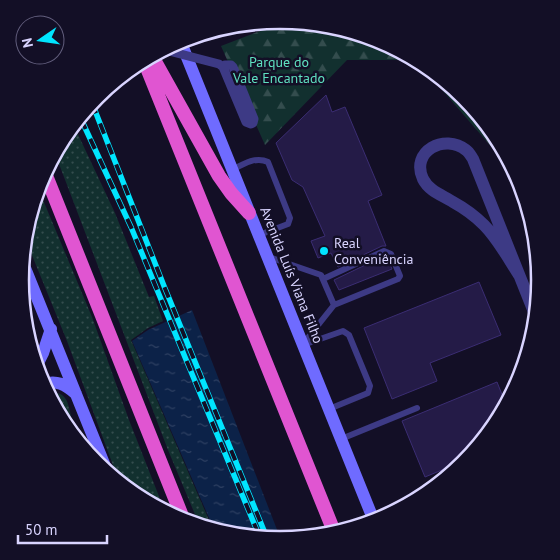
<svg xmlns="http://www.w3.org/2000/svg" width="560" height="560" viewBox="0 0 560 560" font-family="'PT Sans',sans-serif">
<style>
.grass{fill:url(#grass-dots)}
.forest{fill:url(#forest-firs)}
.water{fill:url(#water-ripples)}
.building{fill:#241b47;stroke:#3b2d73}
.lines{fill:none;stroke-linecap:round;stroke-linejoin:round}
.service{stroke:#3d3a85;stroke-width:6}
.minor{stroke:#3d3a85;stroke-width:12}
.secondary{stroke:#6f6bff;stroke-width:12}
.trunk{stroke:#e055d1;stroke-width:14}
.rail-casing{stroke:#00e5ff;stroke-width:5.5}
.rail{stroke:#130f26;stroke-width:4;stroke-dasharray:11;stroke-linecap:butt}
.pedestrian-bridge{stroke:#3d3a85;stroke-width:9}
.poi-dot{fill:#00e5ff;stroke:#130f26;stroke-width:2}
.labels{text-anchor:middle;stroke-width:5;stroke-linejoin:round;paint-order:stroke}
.park-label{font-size:14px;fill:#5fe0c0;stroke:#130f26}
.poi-label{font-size:14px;fill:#d9d4ff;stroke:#130f26;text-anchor:start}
.street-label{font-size:14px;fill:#d9d4ff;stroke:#130f26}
.rim{fill:none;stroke:#d9d4ff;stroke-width:2.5}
</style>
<defs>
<pattern id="grass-dots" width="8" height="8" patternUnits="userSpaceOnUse" patternTransform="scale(1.25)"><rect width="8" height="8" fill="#12302f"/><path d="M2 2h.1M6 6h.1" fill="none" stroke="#344d4e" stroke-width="1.8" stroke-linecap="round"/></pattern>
<pattern id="forest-firs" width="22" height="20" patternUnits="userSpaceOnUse" patternTransform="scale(1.25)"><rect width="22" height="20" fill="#12302f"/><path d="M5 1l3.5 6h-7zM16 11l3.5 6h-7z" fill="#344d4e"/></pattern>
<pattern id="water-ripples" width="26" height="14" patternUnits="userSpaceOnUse" patternTransform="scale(1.25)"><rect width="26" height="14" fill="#0c2248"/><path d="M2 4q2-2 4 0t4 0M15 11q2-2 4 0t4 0" fill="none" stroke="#2f4163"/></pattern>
</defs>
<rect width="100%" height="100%" fill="#130f26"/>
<path class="grass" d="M75 128 115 213 149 297 154 296 163 321 148 328 131 340 212 527 199 524 168 450 56 156Z
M38 188 92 317 129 420 164 509 118 479 117 476 67 341 27 243Z
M49 393C70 390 68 408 73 423 74 428 77 433 79 438Z"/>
<path class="forest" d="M286 21 380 40 410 60H347L265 145 221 46Z
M424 69 464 96 520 181 526 211 501 158Z"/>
<path class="water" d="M192 310 281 540 213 527 132 341 148 330Z"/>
<path class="building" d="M326 95 332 112 345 107 382 195 368 201 386 246H382L338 267 331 253 318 258 311 241 325 236 303 187 292 180 276 143Z
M384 256 387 258 392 269 339 290 334 280Z
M479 282 501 335 430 363 437 381 392 399 364 328Z
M497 382 505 402 466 460 425 477 402 421Z"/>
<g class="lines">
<path class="service" d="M232 170C243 164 256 156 268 162L290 218 288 224 259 235
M269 257 321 275 334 305 303 344
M323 279 384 251 391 254 400 276 398 279 334 305
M303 345 343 331 349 335 370 386 368 393 329 409
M341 439 417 408
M373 520 392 512"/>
<path class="minor" d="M519 275C508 258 498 239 484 225 475 216 464 208 453 202 442 195 429 191 423 179 410 151 445 133 466 150 469 152 471 156 473 159L534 312"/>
<path class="secondary" d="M180 40 374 521
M23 263 107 471
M37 365 43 353 51 329
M43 384C57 380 65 384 76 394"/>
<path class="trunk" d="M153 58 219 176 231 193 249 213
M145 63 333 529
M45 173 184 521
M373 520 374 521"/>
<defs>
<path id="rail" d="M92 103 164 286 267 538
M81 119 131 227 258 533"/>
</defs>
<use href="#rail" class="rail-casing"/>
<use href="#rail" class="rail"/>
<path class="pedestrian-bridge" d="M165 50 219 64 223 67 246 122 251 124 253 123 254 119 233 67 231 65H225"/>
</g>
<circle class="poi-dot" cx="324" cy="251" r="5"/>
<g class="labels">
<g class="park-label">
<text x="279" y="67">Parque do<tspan x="279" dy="16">Vale Encantado</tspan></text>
</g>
<g class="poi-label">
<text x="334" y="248">Real<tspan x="334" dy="16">Conveniência</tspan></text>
</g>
<g class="street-label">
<text transform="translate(292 275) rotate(68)" y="5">Avenida Luís Viana Filho</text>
</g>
</g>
<path d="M0 0H560V560H0ZM29 280a251 251 0 1 1 502 0a251 251 0 1 1-502 0Z" fill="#130f26" fill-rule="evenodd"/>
<path class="rim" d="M29 280a251 251 0 1 1 502 0a251 251 0 1 1-502 0Z"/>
<g transform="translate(40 40) rotate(257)"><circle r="24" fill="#130f26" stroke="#625e7d"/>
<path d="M0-4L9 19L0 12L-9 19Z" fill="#00e5ff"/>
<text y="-8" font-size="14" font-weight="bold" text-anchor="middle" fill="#d9d4ff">N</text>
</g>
<path d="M18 535v8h89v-8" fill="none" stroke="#d9d4ff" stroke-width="2.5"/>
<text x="25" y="535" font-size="15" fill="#d9d4ff" stroke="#130f26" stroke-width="4" paint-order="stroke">50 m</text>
</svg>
